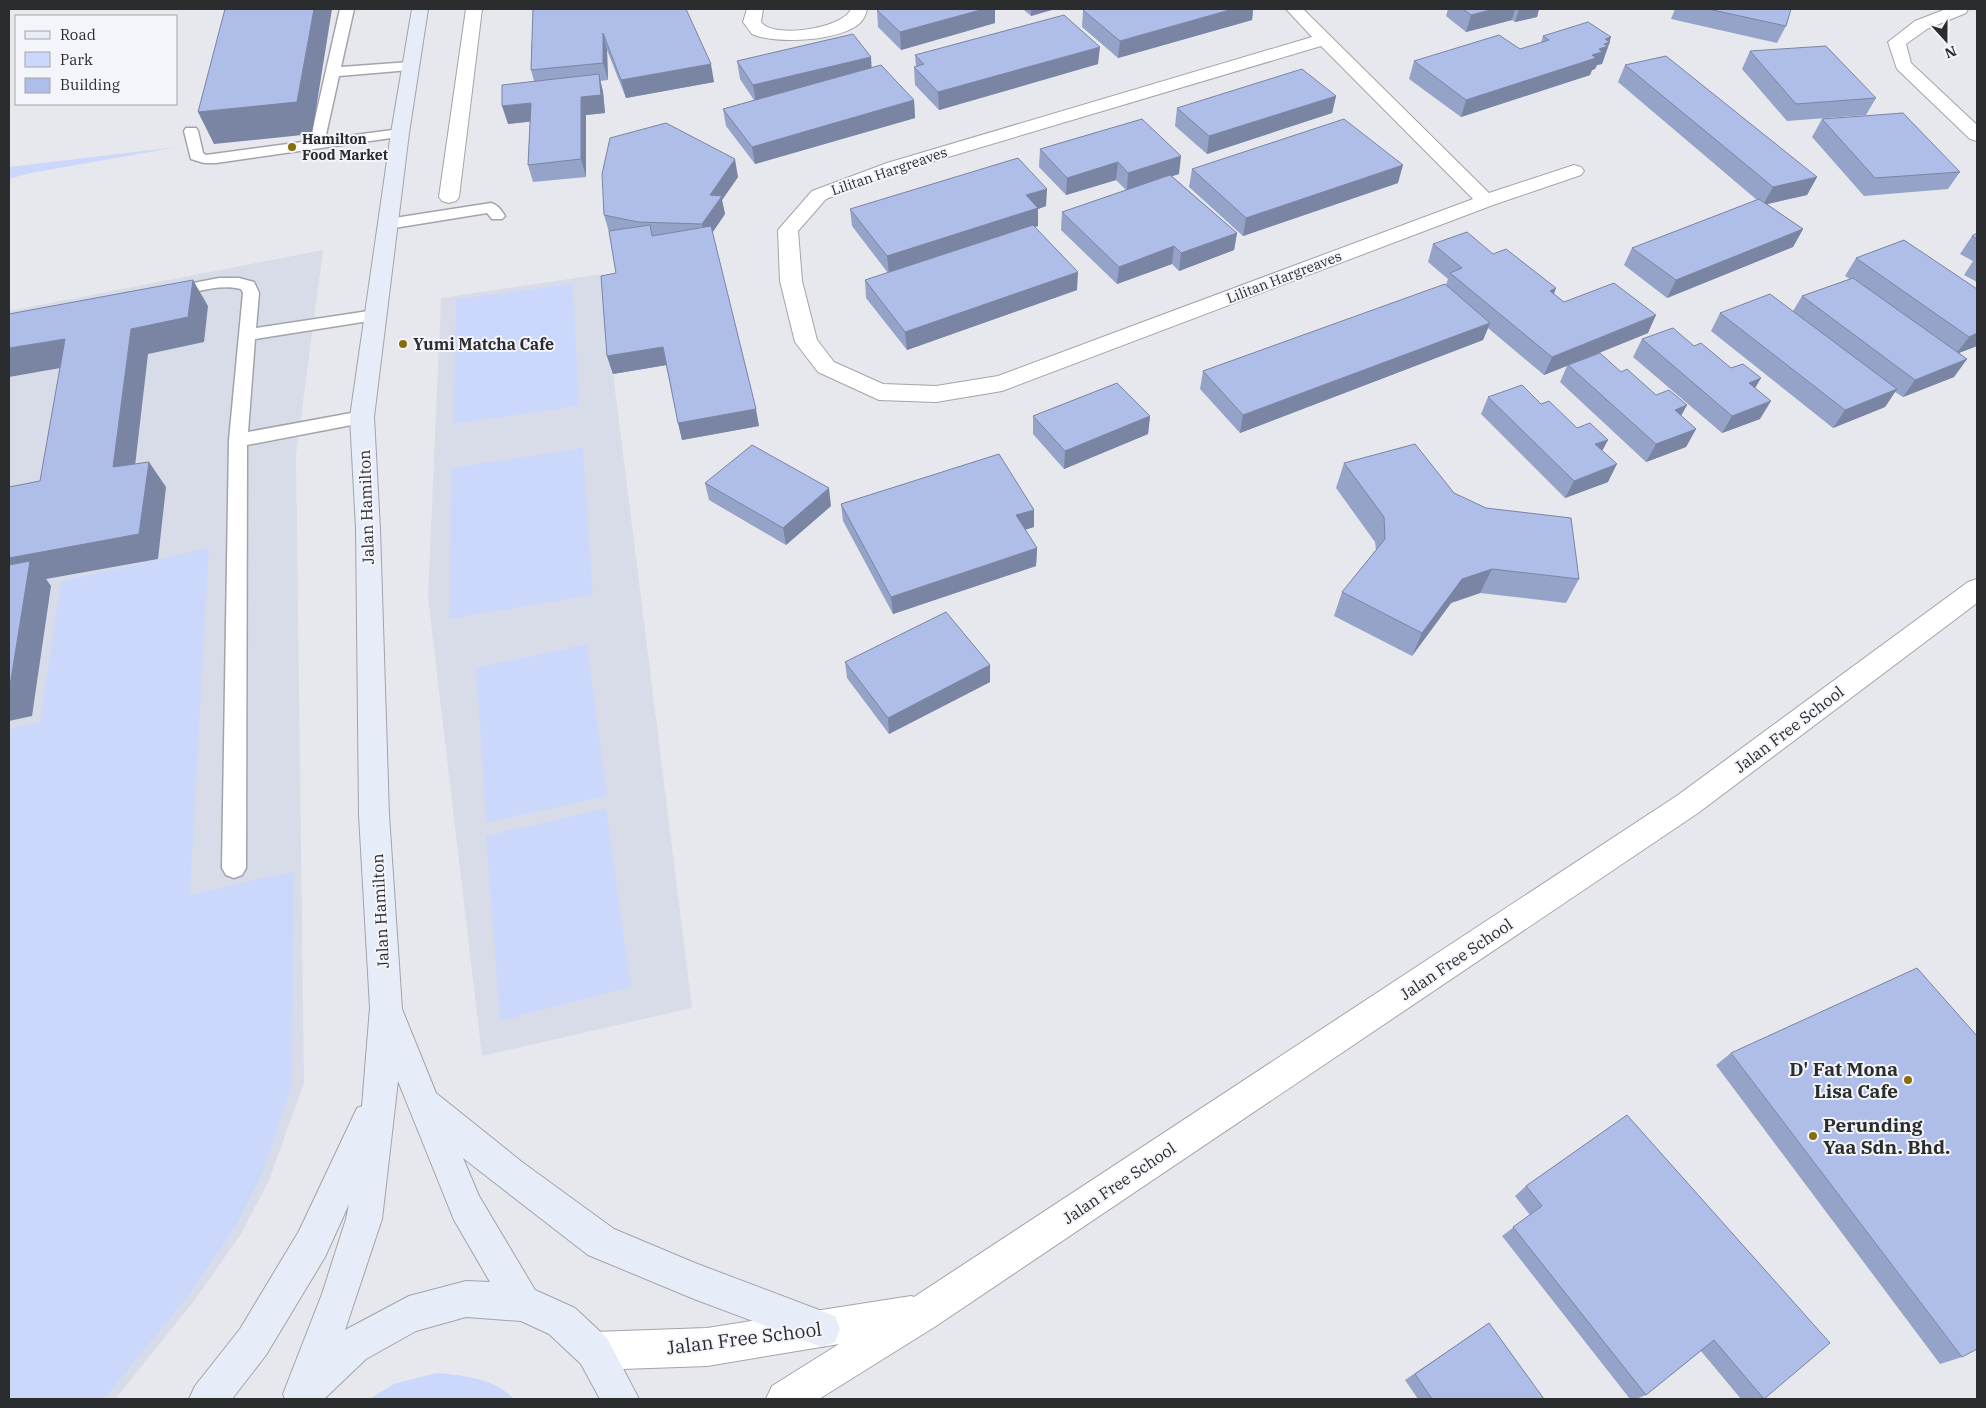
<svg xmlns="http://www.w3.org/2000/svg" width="1986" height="1408" viewBox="0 0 1986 1408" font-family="'IBM Plex Serif',serif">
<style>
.built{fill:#d8dce8}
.green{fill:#ccd8fb}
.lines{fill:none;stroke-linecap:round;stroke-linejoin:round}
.service-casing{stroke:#a2a4a9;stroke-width:3}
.minor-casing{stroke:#a2a4a9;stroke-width:2}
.tertiary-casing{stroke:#a2a4a9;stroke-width:2}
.secondary-casing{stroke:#a2a4a9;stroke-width:2}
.service{fill:#fff;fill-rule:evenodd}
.minor{fill:#fff;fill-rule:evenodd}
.tertiary{fill:#fff;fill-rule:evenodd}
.secondary{fill:#e7ecf9;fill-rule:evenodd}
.wall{fill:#96a3c8}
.shaded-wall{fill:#7a84a3}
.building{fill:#afbde9;stroke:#7a84a3}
.poi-dot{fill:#886d0d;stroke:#f4f5fb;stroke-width:2}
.labels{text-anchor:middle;stroke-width:4;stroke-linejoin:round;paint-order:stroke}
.far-poi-label{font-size:14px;font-weight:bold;fill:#2b2c2d;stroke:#f4f5fb;text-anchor:start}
.far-street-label{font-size:14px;fill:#2b2c2d;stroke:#f4f5fb}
.poi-label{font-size:16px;font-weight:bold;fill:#2b2c2d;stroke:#f4f5fb;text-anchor:start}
.street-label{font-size:16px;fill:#2b2c2d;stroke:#f4f5fb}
.near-poi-label{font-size:19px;font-weight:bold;fill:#2b2c2d;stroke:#f4f5fb;text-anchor:end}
.near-street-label{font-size:19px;fill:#2b2c2d;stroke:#f4f5fb}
</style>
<rect width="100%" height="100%" fill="#e6e8ed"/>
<path class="built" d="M323 250 296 455 304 1083 269 1180 241 1234 194 1301 116 1398 9 1399V311Z
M603 274 613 374 692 1008 482 1056 428 597 441 298Z"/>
<path class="green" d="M177 147 26 174 9 179V167Z
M573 284 579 406 453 424 456 299Z
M583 448 593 595 449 619 451 468Z
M209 548 190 895 294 871 292 1086 262 1174 236 1226 187 1297 110 1392 101 1399H9V729L40 722 61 581Z
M587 644 607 796 486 823 476 668Z
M606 808 631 987 500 1021 486 836Z
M436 1373C463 1375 494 1378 514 1399H369L394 1384Z"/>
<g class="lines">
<defs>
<path id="service" d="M340 9H354L341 67 410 62 417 66 410 70 339 76 325 139 400 129 405 130 407 133 405 136 216 163H204L191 159 184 131 186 128H196L198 131 203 153 206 155 310 141Z
M491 203C498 205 501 210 505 216L502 219H492L487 213 388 229 382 227 380 224 382 221 388 219Z
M219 278H239L254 282 259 293 256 328 375 310 381 311 383 315 381 319 375 320 255 339 248 432 362 411 368 413 371 417 368 421 362 423 247 445 246 868 242 875 234 878 226 875 222 868 229 440 243 293 241 289C218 283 191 294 168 298L162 297 160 293 162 289 168 288Z"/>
<path id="minor" d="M466 9H482L459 197 456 201 449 203 442 201 439 197Z
M747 9H763L761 22C772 39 843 29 851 9H867C866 14 864 19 860 23 841 41 775 45 752 34L743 22Z
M1286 9H1303L1489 193 1574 165 1581 167 1584 171 1581 175 1493 205 1002 391 936 402 879 400 818 372 795 342 780 281 778 230 812 191 887 163 1312 37ZM1321 46 1473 199 998 376 936 386 883 384 834 362 817 340 802 281 798 231 826 199 901 171Z
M1946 9H1968L1966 13 1927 29 1906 44 1911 63 1977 125V141L1970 139 1897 69 1888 42 1915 21Z"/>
<path id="tertiary" d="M1977 579V603L1698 813 936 1326 819 1399H766L772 1386 839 1344 707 1366 594 1370 581 1364 575 1351 581 1338 594 1332 707 1328 911 1296 914 1297 1678 795 1968 582Z"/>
<path id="secondary" d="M412 9H428L409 133 374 417 380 529 389 815 402 1009 436 1093 522 1162 614 1229 695 1263 835 1316 840 1329 835 1342 822 1347 694 1299 588 1255 463 1158 479 1196 535 1290 575 1308 607 1338 639 1399H600L581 1364 549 1334 521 1321 466 1317 416 1331 366 1359 324 1399H285L283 1394 322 1294 346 1219 349 1204 325 1257 266 1355 232 1399H189L195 1386 240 1329 299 1231 357 1108 362 1106 370 1008 359 815 356 529 350 417 391 133ZM398 1081 454 1220 490 1282 466 1281 409 1296 345 1330 382 1219Z"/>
</defs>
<use href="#service" class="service-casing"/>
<use href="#minor" class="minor-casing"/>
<use href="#tertiary" class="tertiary-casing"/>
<use href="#secondary" class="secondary-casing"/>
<use href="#service" class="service"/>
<use href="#minor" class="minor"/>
<use href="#tertiary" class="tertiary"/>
<use href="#secondary" class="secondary"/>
</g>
<path class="wall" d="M533 9H686L714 82 626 98 607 50 608 80 600 81 603 92 605 113 586 115V177L533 182 528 165 530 121 508 124 534 81 531 70Z
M881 9H995V23L901 50 878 27 877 10Z
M1023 9H1055L1031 16Z
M1087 9H1253L1252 20 1118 58 1082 27 1083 10Z
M1448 9H1539L1537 17 1515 22 1512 20 1466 32 1446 16Z
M1675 9H1791L1786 26 1777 43 1671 19Z
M1543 36 1610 42 1602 64 1597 65 1595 69 1592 70 1590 75 1461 117 1409 79 1414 61 1520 49 1541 43Z
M1750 51 1876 98 1866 115 1787 121 1742 69Z
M915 55 1098 64 939 110 915 85 914 67H916Z
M871 57V67L914 100 915 118 755 164 726 126 723 109 754 100 740 79 737 61Z
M1625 65 1817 177 1807 195 1767 204 1803 229 1793 247 1667 298 1624 265 1632 248 1757 200 1618 82Z
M1336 96 1332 113 1207 154 1175 126 1177 108Z
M1142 119 1179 174 1172 176 1237 233 1234 250 1179 271 1172 264 1117 284 1061 230 1062 212 1126 190 1116 180 1066 195 1039 167 1040 149Z
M1822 119 1960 172 1948 189 1864 196 1812 137Z
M1192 169 1398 183 1243 236 1189 187Z
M738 177 722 200 725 214 712 233 759 426 682 440 666 365 613 374 607 356 616 273 609 232 604 215Z
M1046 206 1038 209V226L1035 227 1077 290 907 350 866 298 865 280 888 273 852 226 850 209Z
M1977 233V282L1964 275 1973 261 1960 254 1972 236Z
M1904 240 1977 346 1959 353 1967 359 1954 377 1903 397 1895 392 1885 407 1833 428 1711 331 1720 313 1793 311 1802 296 1850 279 1845 276 1856 258Z
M1433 244 1493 254 1556 288 1554 294 1564 302 1648 333 1582 360 1621 372 1656 395 1687 405 1681 416 1696 429 1686 447 1646 462 1560 382 1567 366 1544 375 1488 328 1483 340 1240 433 1200 389 1203 371 1446 285 1448 279 1428 262Z
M1642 339 1694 346 1731 368 1761 378 1755 388 1760 419 1722 433 1633 357Z
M1488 397 1541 404 1577 428 1602 451 1608 482 1565 498 1481 414Z
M1033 416H1150L1148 434 1064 469 1033 434Z
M1344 463 1454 493 1579 579 1566 603 1480 593 1451 603 1412 656 1334 616 1342 592 1376 550 1375 542 1336 488Z
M705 483 831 506 786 545 709 500Z
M841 504 1034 527 1025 530 1037 548 1036 566 893 614 843 521Z
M845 662 990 665V682L889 734 847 678Z
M1731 1053 1962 1357 1940 1364 1716 1065Z
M1627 1115 1764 1399H1741L1701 1351 1646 1395 1636 1399H1630L1502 1236 1530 1215 1515 1196 1526 1186Z
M1489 1323 1544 1399H1418L1405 1380Z"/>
<path class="shaded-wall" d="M314 9H332L312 134 214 144 198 112Z
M984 9H995V23L901 50 900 32Z
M1031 9H1055L1031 16Z
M1233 9H1253L1252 20 1118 58 1120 41Z
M1494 9H1515L1512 20 1466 32 1471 15Z
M1519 9H1539L1537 17 1515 22Z
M603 33 607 50 608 80 603 63Z
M1611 37 1602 64 1597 65 1595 69 1592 70 1590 75 1461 117 1466 100 1592 55 1605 39Z
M1100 47 1098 64 939 110 938 92Z
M871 57 872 74 756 102 753 85Z
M711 64 714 82 626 98 621 80Z
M599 74 603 92 605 113 586 115V177L581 159V97Z
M1336 96 1332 113 1207 154 1209 136Z
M914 100 915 118 755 164 752 147Z
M531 103 536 121 508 124 502 106Z
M1181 156 1179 174 1127 190 1128 173Z
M735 159 738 177 722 200 725 214 706 242 702 224 710 195Z
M1118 162 1116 180 1066 195 1067 178Z
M1403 165 1398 183 1243 236 1246 218Z
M1817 177 1807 195 1763 205 1773 187Z
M1047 189 1046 206 1038 209V226L889 273 887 256 1026 195Z
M1803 229 1793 247 1667 298 1676 280Z
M1237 233 1234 250 1179 271 1181 253Z
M1174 246 1172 264 1117 284 1119 267Z
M1078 272 1077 290 907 350 905 332Z
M193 280 208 306 204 342 148 354 132 492 113 467 131 329Z
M1556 288 1549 306 1550 291Z
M1656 315 1648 333 1544 375 1552 357Z
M1490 323 1483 340 1240 433 1243 415Z
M1977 333V346L1956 354 1969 337Z
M65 339 83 364 9 377V348Z
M663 347 667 365 613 374 607 356Z
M1967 359 1954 377 1903 397 1915 380Z
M1761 378 1750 396 1749 383Z
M1897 389 1885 407 1833 428 1845 410Z
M1771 401 1760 419 1722 433 1732 416Z
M1687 405 1677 423 1675 410Z
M756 409 759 426 682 440 678 423Z
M1150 416 1148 434 1064 469 1065 451Z
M1696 429 1686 447 1646 462 1656 444Z
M1608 440 1599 457 1595 444Z
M149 462 166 487 158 559 46 579 51 586 32 716 9 721V558Z
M1617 464 1608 482 1565 498 1574 481Z
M829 488 831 506 786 545 783 528Z
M1034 510V527L1016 532V515Z
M1037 548 1036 566 893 614 891 597Z
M1492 569 1480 593 1451 603 1412 656 1422 633 1462 579Z
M990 665V682L889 734 888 718Z"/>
<path class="building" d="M225 9H314L297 102 198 112Z
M533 9H686L711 64 621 80 603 33V63L531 70Z
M881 9H984L900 32 877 10Z
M1087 9H1233L1120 41 1083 10Z
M1463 9H1494L1471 15Z
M1708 9H1791L1786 26Z
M1064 15 1100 47 938 92 914 67 924 64 915 55Z
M1588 22 1611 37 1605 39 1610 42 1604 44 1608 46 1599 49 1602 52 1592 55 1596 58 1466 100 1414 61 1499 35 1520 49 1549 40 1543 36Z
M853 34 871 57 753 85 737 61Z
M1826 46 1876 98 1796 104 1750 51Z
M1666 56 1817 177 1773 187 1625 65Z
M881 65 914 100 752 147 723 109Z
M1302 69 1336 96 1209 136 1177 108Z
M599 74 601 95 581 97V159L528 165 531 103 502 106V85Z
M1903 113 1960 172 1875 178 1822 119Z
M1142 119 1181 156 1128 173 1118 162 1067 178 1040 149Z
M1344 119 1403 165 1246 218 1192 169Z
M666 123 735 159 710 195 722 196 702 224 638 222 604 215 602 174 610 138Z
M1018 158 1047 189 1026 195 1038 208 887 256 850 209Z
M1170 175 1237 233 1181 253 1174 246 1119 267 1062 212Z
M1759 199 1803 229 1676 280 1632 248Z
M650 225 652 236 711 226 756 409 678 423 663 347 607 356 601 276 616 273 609 231Z
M1033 225 1078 272 905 332 865 280Z
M1467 232 1493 254 1506 249 1556 288 1550 291 1564 302 1614 283 1656 315 1552 357 1450 273 1462 268 1433 244Z
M1977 233V239L1972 236Z
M1904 240 1977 289V333L1969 337 1856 258Z
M1853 278 1967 359 1915 380 1802 296Z
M193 280 188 317 131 329 113 467 149 462 139 534 9 558V487L40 481 65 339 9 348V314Z
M1445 284 1490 323 1243 415 1203 371Z
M1770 294 1897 389 1845 410 1720 313Z
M1673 328 1694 346 1701 343 1731 368 1743 364 1761 378 1749 383 1771 401 1732 416 1642 339Z
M1600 353 1621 372 1627 369 1656 395 1669 390 1687 405 1675 410 1696 429 1656 444 1568 365Z
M1117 383 1150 416 1065 451 1033 416Z
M1522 385 1541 404 1549 401 1577 428 1590 423 1608 440 1595 444 1617 464 1574 481 1488 397Z
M1415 444 1454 493 1486 508 1571 518 1579 579 1492 569 1462 579 1422 633 1342 592 1385 539 1384 517 1344 463Z
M752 445 829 488 783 528 705 483Z
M999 454 1034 510 1016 515 1037 548 891 597 841 504Z
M30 561 9 692V565Z
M946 612 990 665 888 718 845 662Z
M1917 968 1977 1036V1349L1962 1357 1731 1053Z
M1627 1115 1830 1343 1764 1399 1714 1340 1646 1395 1513 1227 1542 1206 1526 1186Z
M1489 1323 1544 1399H1432L1415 1374Z"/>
<g class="poi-dot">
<circle cx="292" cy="147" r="5"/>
<circle cx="403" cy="344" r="5"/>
<circle cx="1908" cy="1080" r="5"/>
<circle cx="1813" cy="1136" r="5"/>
</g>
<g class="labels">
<g class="far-poi-label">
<text x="302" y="144">Hamilton<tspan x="302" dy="16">Food Market</tspan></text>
</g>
<g class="far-street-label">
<text transform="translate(889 171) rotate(-19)" y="5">Lilitan Hargreaves</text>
<text transform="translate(1284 277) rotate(-21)" y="5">Lilitan Hargreaves</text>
</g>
<g class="poi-label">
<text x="413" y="350">Yumi Matcha Cafe</text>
</g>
<g class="street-label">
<text transform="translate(366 507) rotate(-92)" y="6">Jalan Hamilton</text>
<text transform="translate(1789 729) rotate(-37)" y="6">Jalan Free School</text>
<text transform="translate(380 911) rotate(-93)" y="6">Jalan Hamilton</text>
<text transform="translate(1456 959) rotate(-34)" y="6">Jalan Free School</text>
<text transform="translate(1119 1183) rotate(-34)" y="6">Jalan Free School</text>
</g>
<g class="near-poi-label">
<text x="1898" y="1076">D' Fat Mona<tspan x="1898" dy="22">Lisa Cafe</tspan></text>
<text x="1823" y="1132" text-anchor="start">Perunding<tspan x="1823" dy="22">Yaa Sdn. Bhd.</tspan></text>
</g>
<g class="near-street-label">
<text transform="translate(744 1338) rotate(-7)" y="7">Jalan Free School</text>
</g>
</g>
<rect width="1986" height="1408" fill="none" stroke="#2b2c2d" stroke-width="20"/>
<rect x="15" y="15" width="162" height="90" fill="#f4f5fb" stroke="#a4a5a9"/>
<rect x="25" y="31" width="25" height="8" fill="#e7ecf9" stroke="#a4a5a9"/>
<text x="60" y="40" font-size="15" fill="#2b2c2d">Road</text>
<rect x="25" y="52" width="25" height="15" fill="#ccd8fb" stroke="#a4a5a9"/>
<text x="60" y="65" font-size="15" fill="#2b2c2d">Park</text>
<rect x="25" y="78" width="25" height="15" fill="#afbde9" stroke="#a4a5a9"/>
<text x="60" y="90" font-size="15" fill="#2b2c2d">Building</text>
<g transform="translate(1946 40) rotate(159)" stroke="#f4f5fb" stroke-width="4" paint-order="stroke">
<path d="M0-4L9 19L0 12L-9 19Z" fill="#2b2c2d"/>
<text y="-8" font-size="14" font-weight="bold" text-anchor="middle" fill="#2b2c2d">N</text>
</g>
</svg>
